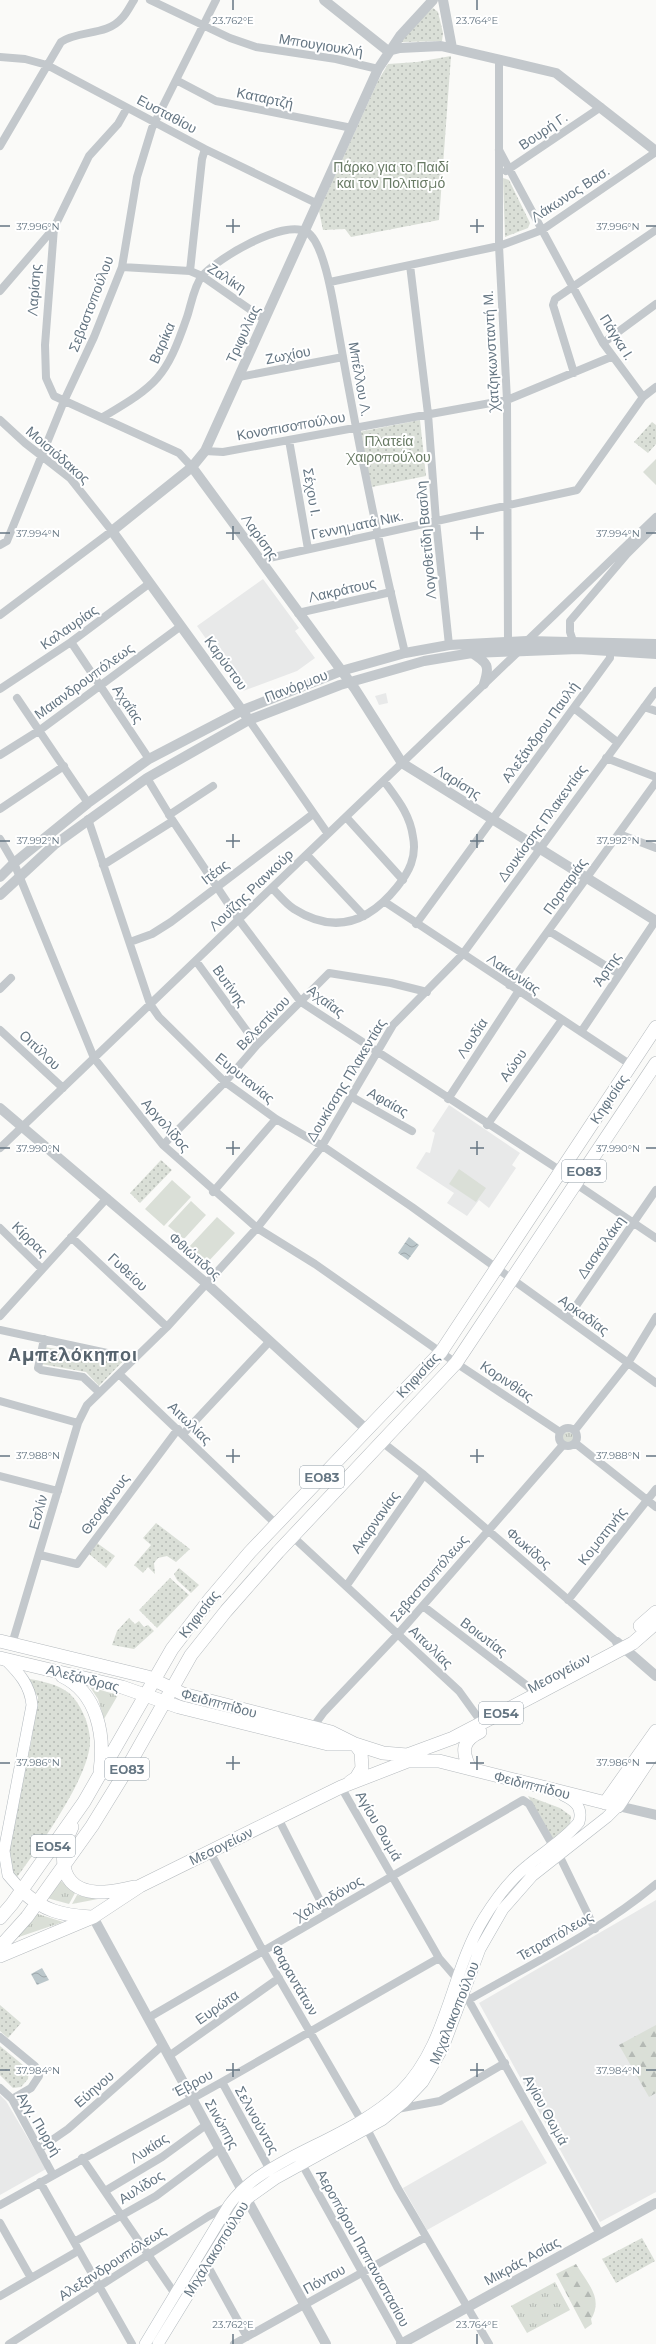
<svg xmlns="http://www.w3.org/2000/svg" width="656" height="2344" viewBox="0 0 656 2344" font-family="Montserrat,sans-serif">
<style>
.built{fill:#e8e9e9}
.grass{fill:url(#grass-tufts)}
.forest{fill:url(#forest-firs)}
.park{fill:url(#park-dots)}
.garden{fill:#dadfd7}
.water{fill:url(#water-waves)}
.lines{fill:none;stroke-linecap:round;stroke-linejoin:round}
.secondary-casing{stroke:#b3babf;stroke-width:12}
.primary-casing{stroke:#b5babe;stroke-width:14}
.minor{stroke:#c3c8cc;stroke-width:8}
.tertiary{stroke:#c3c8cc;stroke-width:10}
.secondary{stroke:#fff;stroke-width:11}
.primary{stroke:#fff;stroke-width:13}
.ticks{fill:none;stroke:#657683;stroke-width:1.5}
.labels{text-anchor:middle;stroke-width:4;stroke-linejoin:round;paint-order:stroke}
.shield{fill:#fff;stroke:#939fa8;stroke-width:1}
.shield-label{font-size:13px;font-weight:bold;fill:#657683}
.street-label{font-size:14px;fill:#657683;stroke:#fff}
.park-label{font-size:14px;fill:#687a64;stroke:#fff}
.district-label{font-size:18px;font-weight:bold;letter-spacing:1px;fill:#57646e;stroke:#fff}
.ticks-label{font-size:10px;text-anchor:middle;fill:#657683;stroke:#fff;stroke-width:4;stroke-linejoin:round;paint-order:stroke}
</style>
<defs>
<pattern id="grass-tufts" width="24" height="20" patternUnits="userSpaceOnUse"><rect width="24" height="20" fill="#dadfd7"/><path d="M3 7l-1-3M5 7V3M7 7l1-3M15 17l-1-3M17 17v-4M19 17l1-3" fill="none" stroke="#b4b9b4"/></pattern>
<pattern id="forest-firs" width="22" height="20" patternUnits="userSpaceOnUse"><rect width="22" height="20" fill="#dadfd7"/><path d="M5 1l3.5 6h-7zM16 11l3.5 6h-7z" fill="#b4b9b4"/></pattern>
<pattern id="park-dots" width="8" height="8" patternUnits="userSpaceOnUse"><rect width="8" height="8" fill="#dadfd7"/><path d="M2 2h.1M6 6h.1" fill="none" stroke="#b4b9b4" stroke-width="1.8" stroke-linecap="round"/></pattern>
<pattern id="water-waves" width="16" height="10" patternUnits="userSpaceOnUse"><rect width="16" height="10" fill="#bbc7cb"/><path d="M0 5q4-4 8 0t8 0" fill="none" stroke="#9ca6aa"/></pattern>
</defs>
<rect width="100%" height="100%" fill="#fafaf8"/>
<path class="built" d="M263 579 299 628 295 631 315 658 297 671 243 691 236 682 235 671 228 670 197 626Z
M386 693 388 703 379 705 375 696Z
M449 1105 520 1153 512 1165 516 1168 489 1208 479 1200 467 1216 447 1203 454 1193 416 1168 426 1152 430 1153 435 1133 432 1131Z
M656 1900V2192L600 2222 479 2003Z
M0 2095 6 2101 46 2169 0 2195Z
M522 2120 547 2163 427 2230 403 2188Z"/>
<path class="grass" d="M562 1438a6 6 0 1 1 12 0a6 6 0 1 1-12 0Z
M90 1687 118 1695 104 1719 98 1699Z
M61 1881 75 1893 69 1904 47 1898Z
M77 1895 98 1898V1899L72 1904Z
M35 1913 63 1922 10 1940Z
M555 2282 570 2310 527 2333 511 2306Z"/>
<path class="forest" d="M656 2025V2093L649 2097 619 2045Z
M576 2264C587 2283 604 2298 591 2319L592 2324 585 2329 556 2274Z"/>
<path class="park" d="M433 8 438 12 443 33 442 41 402 42C403 32 425 15 433 8Z
M451 56 439 220 351 237 345 229 323 230 319 211 378 81 388 64 417 62Z
M503 178 509 180 530 223 528 228 505 237Z
M420 420 426 476 372 487 359 432Z
M652 422 656 425V444L648 453 634 442Z
M161 1160 172 1170 140 1203 130 1193Z
M45 1347 123 1361 99 1386 86 1372 41 1364Z
M156 1523 190 1549 176 1562 167 1556 158 1558 154 1563 155 1574 148 1567 143 1573 134 1565 151 1545 143 1538Z
M97 1543 115 1556 106 1568 89 1554Z
M179 1568 199 1585 191 1593 177 1580 174 1574Z
M170 1578 189 1595 157 1628 139 1610Z
M129 1618 135 1624 139 1621 144 1627 148 1625 154 1631 134 1649 112 1645 117 1631Z
M26 1678C40 1681 58 1684 69 1693 81 1704 89 1723 90 1739 92 1775 36 1851 15 1880L8 1852 31 1743 38 1697Z
M528 1796 560 1808 571 1816 570 1825 553 1840Z
M0 2005 21 2023 8 2038 0 2031Z
M0 2046 29 2070 28 2079 21 2087 13 2088 0 2075Z
M642 2238 655 2261 616 2283 602 2259Z"/>
<path class="garden" d="M656 459V485L643 472Z
M459 1169 486 1188 476 1202 449 1184Z
M172 1180 191 1197 164 1226 145 1209Z
M191 1201 206 1215 184 1239 168 1226Z
M217 1217 235 1233 206 1264 188 1248Z"/>
<path class="water" d="M409 1237 419 1245 408 1260 398 1253Z
M42 1968 49 1980 37 1985 31 1974Z"/>
<g class="lines">
<defs>
<path id="secondary" d="M6 1660C19 1673 30 1685 32 1705L4 1851 8 1875 22 1891
M145 2344 229 2205C245 2183 266 2171 290 2158 328 2138 370 2121 401 2091 448 2044 450 1973 484 1918 495 1900 509 1881 526 1867 543 1852 565 1840 579 1822 583 1808 576 1801 563 1795
M158 2344 247 2199 275 2179 382 2120 404 2102 423 2082 443 2048 480 1949 503 1909 532 1876 607 1817 618 1806"/>
<path id="primary" d="M640 1626 656 1612
M0 1641 148 1677 183 1694 331 1732 355 1744 361 1752 362 1768 356 1778 350 1782
M0 1658 122 1687 179 1707 328 1744H355L383 1753 407 1755 453 1738 535 1695 633 1643 656 1623
M62 1676C98 1693 105 1736 100 1771
M470 1769C462 1752 461 1741 480 1732
M605 1803 656 1731
M72 1827C59 1854 57 1889 96 1892 109 1893 123 1889 135 1887
M22 1891C44 1911 61 1915 91 1917
M0 1918 12 1904 84 1802 172 1649 210 1599 250 1552 441 1352 656 1027
M0 1947 27 1917 92 1826 121 1779 191 1655 226 1611 278 1552 456 1363 656 1063
M0 1956 93 1917 140 1886 341 1787 408 1761H439L618 1806 656 1749"/>
</defs>
<use href="#secondary" class="secondary-casing"/>
<use href="#primary" class="primary-casing"/>
<path class="minor" d="M150 0 230 38 256 47 336 59 378 69
M0 57 25 59 47 65 205 149 318 204
M499 59V246L507 400 508 641
M176 80 216 101 352 128
M127 108 118 124 89 156 54 228 45 345 46 378 54 396 179 453 192 467
M0 146 61 42C79 30 107 36 122 18 127 13 130 6 134 0
M499 150 603 343 643 397
M506 171 601 107
M410 265 428 414 436 521 449 645
M122 267 190 271 202 276 265 320
M190 271 202 159 205 149
M330 282 499 246 542 230 656 152
M0 291 54 228
M603 343 656 304
M574 373 553 305 555 299 656 230
M239 377 343 357
M103 417C157 385 166 378 187 317 191 305 194 286 202 276 218 258 283 219 307 232 325 243 334 308 338 329 357 438 379 546 405 653
M0 420 25 443 70 478 112 531 0 615
M289 440 308 549
M205 451 223 452 507 400 611 357
M0 545 7 541 64 401 94 337 122 267 137 177 152 128 216 0
M260 560 577 490 643 397 656 387
M298 613 391 592
M527 641 656 517
M573 641 570 632V621L627 554 656 525
M71 642 149 759
M0 689 71 642 150 583
M17 698 88 803
M644 707 656 711
M574 708 617 742
M249 720 328 834
M0 755 40 730 181 626
M606 758 656 777
M147 778 173 821 239 920 301 1002 561 1171
M0 809 64 766
M169 815 213 786
M346 817 403 880
M88 819 150 1004 159 1017 225 1082 276 1119 324 1147 412 1207 656 1383
M619 834 656 848
M0 839 14 863 94 1058 163 1145 257 1228 315 1264 456 1363 560 1432
M307 855 364 916
M103 865 173 821
M272 888C279 895 286 904 294 909 335 935 369 922 397 887 409 872 417 857 413 837 410 814 397 799 384 781
M385 902 631 1065
M416 924 610 658V651
M549 931 619 974
M130 942 152 934 171 922 313 814
M196 961 257 1045
M509 985 656 782
M0 989 11 978
M0 1030 63 1088
M581 1032 656 920
M352 1097 412 1131
M448 1099 518 992
M487 1125 561 1021
M163 1145 225 1082 257 1045 329 973 391 983 427 992
M0 1148 520 650
M576 1184 656 1238
M213 1192 276 1119
M0 1228 42 1269
M71 1237 167 1327
M0 1316 107 1198
M567 1319 656 1190
M0 1330 135 1359
M44 1339 38 1368 41 1370 83 1377 99 1392
M119 1374 277 1525
M0 1401 78 1423
M559 1437a9 9 0 1 1 18 0a9 9 0 1 1-18 0Z
M575 1430 628 1363 656 1317
M183 1434 270 1341
M382 1442 424 1475 617 1642
M575 1443 656 1507
M0 1476 58 1491
M292 1536 459 1691 477 1716
M40 1555 77 1564 178 1429
M347 1585 424 1475
M568 1600 656 1489
M423 1606 530 1688
M12 1644 78 1423 87 1405 167 1327 257 1228 322 1146 393 1025 462 955 656 691
M313 1727 324 1712 399 1633 563 1445
M341 1787 439 1958 458 1980
M278 1818 327 1914
M210 1852 263 1951 361 2120
M559 1855 595 1929
M464 1992 600 2234
M470 1999C533 1963 600 1931 656 1884
M148 2018 523 1800 529 1804 553 1846
M0 2037 35 2066 39 2076 31 2088 12 2099
M169 2056 279 1978
M222 2082 270 2170
M0 2088 12 2099 53 2175
M397 2109 440 2101 505 2063
M367 2129 397 2187 489 2344
M39 2149 68 2129 163 2045
M82 2158 175 2294
M302 2164 402 2344
M40 2182 132 2344
M105 2191 162 2157 206 2125
M0 2205 222 2082 439 1958
M0 2223 31 2278
M74 2242 156 2196 219 2149
M206 2263 247 2337
M0 2296 78 2251
M9 2344 209 2216 228 2206
M234 2344 426 2237"/>
<path class="tertiary" d="M324 0 388 51
M443 0 452 48
M388 51 400 48 441 46 556 73 656 151
M192 467 355 689 402 763 656 921
M472 653C488 663 490 666 484 684
M249 720 112 531 192 467 205 451 378 69 400 36 433 0
M0 877 14 863 88 803 149 759 243 710 341 671 405 653 449 645 527 641 656 644
M0 895 54 845 147 778 249 720 340 685 424 661 472 653 578 649 656 654
M0 1108 206 1283 367 1430
M617 1642 656 1676
M618 1806 656 1815
M93 1917 326 2344
M401 2344 656 2203"/>
<use href="#secondary" class="secondary"/>
<use href="#primary" class="primary"/>
</g>
<path class="ticks" d="M233 0V10M477 0V10M233 219V233M477 219V233M0 226H10M226 226H240M470 226H484M646 226H656M233 526V540M477 526V540M0 533H10M226 533H240M470 533H484M646 533H656M233 834V848M477 834V848M0 841H10M226 841H240M470 841H484M646 841H656M233 1141V1155M477 1141V1155M0 1148H10M226 1148H240M470 1148H484M646 1148H656M233 1449V1463M477 1449V1463M0 1456H10M226 1456H240M470 1456H484M646 1456H656M233 1756V1770M477 1756V1770M0 1763H10M226 1763H240M470 1763H484M646 1763H656M233 2063V2077M477 2063V2077M0 2070H10M226 2070H240M470 2070H484M646 2070H656M233 2334V2344M477 2334V2344"/>
<g class="labels">
<g class="shield">
<rect x="562" y="1160" width="44" height="22" rx="3"/>
<rect x="300" y="1466" width="44" height="22" rx="3"/>
<rect x="479" y="1702" width="44" height="22" rx="3"/>
<rect x="105" y="1758" width="44" height="22" rx="3"/>
<rect x="31" y="1835" width="44" height="22" rx="3"/>
</g>
<g class="shield-label">
<text x="584" y="1176">ΕΟ83</text>
<text x="322" y="1482">ΕΟ83</text>
<text x="501" y="1718">ΕΟ54</text>
<text x="127" y="1774">ΕΟ83</text>
<text x="53" y="1851">ΕΟ54</text>
</g>
<g class="street-label">
<text transform="translate(321 45) rotate(9)" y="5">Μπουγιουκλή</text>
<text transform="translate(265 98) rotate(12)" y="5">Καταρτζή</text>
<text transform="translate(167 114) rotate(28)" y="5">Ευσταθίου</text>
<text transform="translate(543 131) rotate(-34)" y="5">Βουρή Γ.</text>
<text transform="translate(570 194) rotate(-33)" y="5">Λάκωνος Βασ.</text>
<text transform="translate(227 278) rotate(33)" y="5">Ζαλίκη</text>
<text transform="translate(34 290) rotate(-86)" y="5">Λαρίσης</text>
<text transform="translate(91 304) rotate(-69)" y="5">Σεβαστοπούλου</text>
<text transform="translate(243 334) rotate(-65)" y="5">Τριφυλίας</text>
<text transform="translate(617 337) rotate(58)" y="5">Πάγκα Ι.</text>
<text transform="translate(162 343) rotate(-66)" y="5">Βαρίκα</text>
<text transform="translate(491 351) rotate(-93)" y="5">Χατζηκωνσταντή Μ.</text>
<text transform="translate(288 355) rotate(-11)" y="5">Ζωχίου</text>
<text transform="translate(360 379) rotate(80)" y="5">Μπέλλου Λ.</text>
<text transform="translate(291 426) rotate(-10)" y="5">Κονοπισοπούλου</text>
<text transform="translate(58 455) rotate(41)" y="5">Μοισιόδακος</text>
<text transform="translate(312 492) rotate(80)" y="5">Σέχου Ι.</text>
<text transform="translate(357 525) rotate(-12)" y="5">Γεννηματά Νικ.</text>
<text transform="translate(260 537) rotate(54)" y="5">Λαρίσης</text>
<text transform="translate(426 540) rotate(-95)" y="5">Λογοθετίδη Βασίλη</text>
<text transform="translate(342 590) rotate(-13)" y="5">Λακράτους</text>
<text transform="translate(69 627) rotate(-35)" y="5">Καλαυρίας</text>
<text transform="translate(226 663) rotate(54)" y="5">Καρύστου</text>
<text transform="translate(84 681) rotate(-36)" y="5">Μαιανδρουπόλεως</text>
<text transform="translate(296 686) rotate(-21)" y="5">Πανόρμου</text>
<text transform="translate(128 704) rotate(56)" y="5">Αχαΐας</text>
<text transform="translate(540 732) rotate(-54)" y="5">Αλεξάνδρου Παυλή</text>
<text transform="translate(458 782) rotate(32)" y="5">Λαρίσης</text>
<text transform="translate(542 823) rotate(-54)" y="5">Δουκίσσης Πλακεντίας</text>
<text transform="translate(215 872) rotate(-38)" y="5">Ιτέας</text>
<text transform="translate(565 886) rotate(-55)" y="5">Πορταριάς</text>
<text transform="translate(251 890) rotate(-44)" y="5">Λουΐζης Ριανκούρ</text>
<text transform="translate(607 969) rotate(-56)" y="5">Άρτης</text>
<text transform="translate(514 974) rotate(34)" y="5">Λακωνίας</text>
<text transform="translate(230 986) rotate(54)" y="5">Βυτίνης</text>
<text transform="translate(326 1001) rotate(37)" y="5">Αχαΐας</text>
<text transform="translate(263 1023) rotate(-46)" y="5">Βελεστίνου</text>
<text transform="translate(472 1038) rotate(-57)" y="5">Λουδία</text>
<text transform="translate(40 1050) rotate(43)" y="5">Οιτύλου</text>
<text transform="translate(513 1065) rotate(-55)" y="5">Αώου</text>
<text transform="translate(245 1078) rotate(39)" y="5">Ευρυτανίας</text>
<text transform="translate(346 1080) rotate(-59)" y="5">Δουκίσσης Πλακεντίας</text>
<text transform="translate(609 1099) rotate(-56)" y="5">Κηφισίας</text>
<text transform="translate(388 1102) rotate(29)" y="5">Αφαίας</text>
<text transform="translate(166 1125) rotate(49)" y="5">Αργολίδος</text>
<text transform="translate(30 1239) rotate(44)" y="5">Κίρρας</text>
<text transform="translate(601 1247) rotate(-55)" y="5">Δασκαλάκη</text>
<text transform="translate(195 1256) rotate(41)" y="5">Φθιώτιδος</text>
<text transform="translate(128 1272) rotate(43)" y="5">Γυθείου</text>
<text transform="translate(584 1315) rotate(36)" y="5">Αρκαδίας</text>
<text transform="translate(418 1375) rotate(-47)" y="5">Κηφισίας</text>
<text transform="translate(507 1381) rotate(34)" y="5">Κορινθίας</text>
<text transform="translate(190 1423) rotate(44)" y="5">Αιτωλίας</text>
<text transform="translate(105 1504) rotate(-54)" y="5">Θεοφάνους</text>
<text transform="translate(38 1512) rotate(-74)" y="5">Εσλίν</text>
<text transform="translate(375 1522) rotate(-55)" y="5">Ακαρνανίας</text>
<text transform="translate(602 1536) rotate(-52)" y="5">Κομοτηνής</text>
<text transform="translate(529 1548) rotate(41)" y="5">Φωκίδος</text>
<text transform="translate(429 1578) rotate(-49)" y="5">Σεβαστουπόλεως</text>
<text transform="translate(199 1614) rotate(-52)" y="5">Κηφισίας</text>
<text transform="translate(484 1637) rotate(37)" y="5">Βοιωτίας</text>
<text transform="translate(431 1647) rotate(44)" y="5">Αιτωλίας</text>
<text transform="translate(559 1673) rotate(-28)" y="5">Μεσογείων</text>
<text transform="translate(83 1678) rotate(14)" y="5">Αλεξάνδρας</text>
<text transform="translate(219 1703) rotate(15)" y="5">Φειδιππίδου</text>
<text transform="translate(532 1785) rotate(14)" y="5">Φειδιππίδου</text>
<text transform="translate(379 1826) rotate(60)" y="5">Αγίου Θωμά</text>
<text transform="translate(221 1846) rotate(-26)" y="5">Μεσογείων</text>
<text transform="translate(329 1898) rotate(-30)" y="5">Χαλκηδόνος</text>
<text transform="translate(555 1936) rotate(-30)" y="5">Τετραπόλεως</text>
<text transform="translate(295 1980) rotate(60)" y="5">Φαραντάτων</text>
<text transform="translate(217 2007) rotate(-35)" y="5">Ευρώτα</text>
<text transform="translate(454 2013) rotate(-68)" y="5">Μιχαλακοπούλου</text>
<text transform="translate(193 2083) rotate(-28)" y="5">Έβρου</text>
<text transform="translate(94 2089) rotate(-41)" y="5">Εύηνου</text>
<text transform="translate(546 2110) rotate(61)" y="5">Αγίου Θωμά</text>
<text transform="translate(257 2120) rotate(61)" y="5">Σελινούντος</text>
<text transform="translate(39 2124) rotate(59)" y="5">Αγγ. Πυρρή</text>
<text transform="translate(222 2124) rotate(61)" y="5">Σινώπης</text>
<text transform="translate(149 2148) rotate(-33)" y="5">Λυκίας</text>
<text transform="translate(141 2187) rotate(-32)" y="5">Αυλίδος</text>
<text transform="translate(363 2248) rotate(61)" y="5">Αεροπόρου Παπαναστασίου</text>
<text transform="translate(216 2249) rotate(-58)" y="5">Μιχαλακοπούλου</text>
<text transform="translate(522 2261) rotate(-29)" y="5">Μικράς Ασίας</text>
<text transform="translate(112 2263) rotate(-33)" y="5">Αλεξανδρουπόλεως</text>
<text transform="translate(324 2279) rotate(-29)" y="5">Πόντου</text>
</g>
<g class="park-label">
<text x="391" y="172">Πάρκο για το Παιδί<tspan x="391" dy="16">και τον Πολιτισμό</tspan></text>
<text x="389" y="446">Πλατεία<tspan x="389" dy="16">Χαιροπούλου</tspan></text>
</g>
<g class="district-label">
<text x="73" y="1361">Αμπελόκηποι</text>
</g>
</g>
<g class="ticks-label">
<text x="233" y="24">23.762°E</text>
<text x="477" y="24">23.764°E</text>
<text x="38" y="230">37.996°N</text>
<text x="618" y="230">37.996°N</text>
<text x="38" y="537">37.994°N</text>
<text x="618" y="537">37.994°N</text>
<text x="38" y="844">37.992°N</text>
<text x="618" y="844">37.992°N</text>
<text x="38" y="1152">37.990°N</text>
<text x="618" y="1152">37.990°N</text>
<text x="38" y="1459">37.988°N</text>
<text x="618" y="1459">37.988°N</text>
<text x="38" y="1766">37.986°N</text>
<text x="618" y="1766">37.986°N</text>
<text x="38" y="2074">37.984°N</text>
<text x="618" y="2074">37.984°N</text>
<text x="233" y="2328">23.762°E</text>
<text x="477" y="2328">23.764°E</text>
</g>
</svg>
